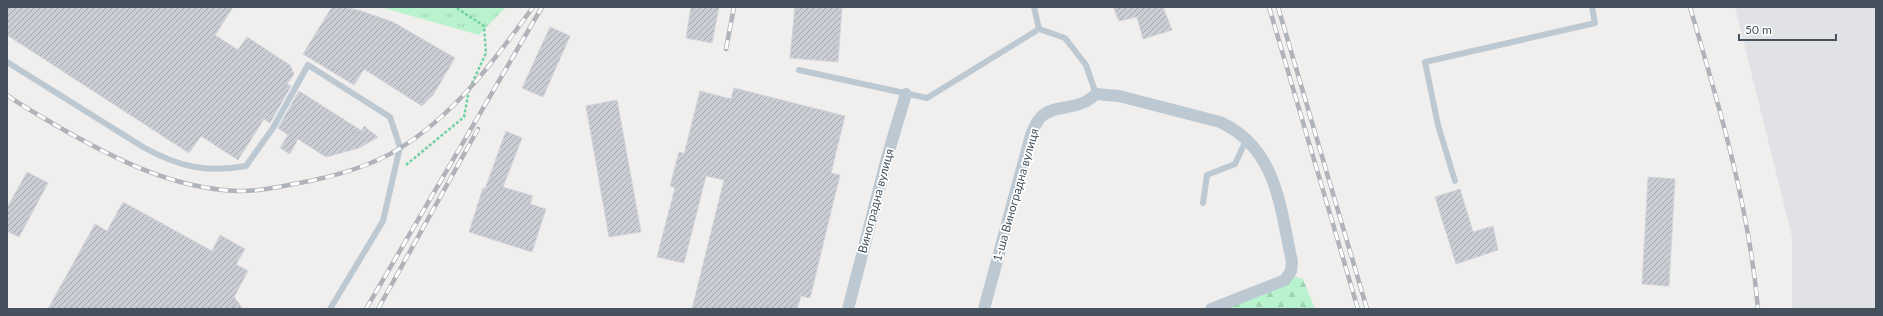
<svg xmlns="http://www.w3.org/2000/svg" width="1883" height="316" viewBox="0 0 1883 316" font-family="Lato,sans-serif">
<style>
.airport{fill:#e0e2e6}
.grass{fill:url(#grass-tufts)}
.forest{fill:url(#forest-firs)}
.building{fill:url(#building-hatch);stroke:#d2d4da}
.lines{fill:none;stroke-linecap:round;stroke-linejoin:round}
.path{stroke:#6ed3a0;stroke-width:2.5;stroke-dasharray:3 2;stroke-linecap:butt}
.lane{stroke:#bdc9d2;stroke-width:6}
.street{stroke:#bdc9d2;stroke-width:12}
.rail-casing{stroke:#b0b3b9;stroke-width:4.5}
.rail{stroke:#fff;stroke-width:3;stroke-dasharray:9;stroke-linecap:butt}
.labels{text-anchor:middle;stroke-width:3.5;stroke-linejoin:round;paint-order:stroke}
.street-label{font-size:12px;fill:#45525d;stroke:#fff}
</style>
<defs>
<pattern id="grass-tufts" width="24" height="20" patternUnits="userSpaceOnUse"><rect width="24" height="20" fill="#b8f3ce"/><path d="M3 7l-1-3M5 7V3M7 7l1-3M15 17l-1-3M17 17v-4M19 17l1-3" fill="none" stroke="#a0d2b3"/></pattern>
<pattern id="forest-firs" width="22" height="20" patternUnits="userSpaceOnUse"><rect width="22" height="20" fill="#b8f3ce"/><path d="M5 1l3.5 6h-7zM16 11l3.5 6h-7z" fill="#a0d2b3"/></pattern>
<pattern id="building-hatch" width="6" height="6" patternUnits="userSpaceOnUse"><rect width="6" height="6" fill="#cacdd3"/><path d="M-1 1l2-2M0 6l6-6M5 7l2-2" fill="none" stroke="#a6a9ae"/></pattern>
</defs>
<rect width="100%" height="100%" fill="#f1eeee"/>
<path class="airport" d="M1735 7H1876V309H1792V237Z"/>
<path class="grass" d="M380 7H506L479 35Z"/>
<path class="forest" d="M1293 276 1303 279 1315 309H1205Z"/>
<path class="building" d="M7 7H233L215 35 238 50 247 37 290 65 294 74 287 84 291 86 270 123 264 119 238 160 201 136 189 153 7 35Z
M332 7H344L361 11 393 22 455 58 433 95 422 106 364 69 354 85 303 54Z
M691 7H719L712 43 686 38Z
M795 7H842L838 62 790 58Z
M1113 7H1163L1172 30 1143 39 1137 17 1119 21Z
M550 27 570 36 543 97 522 88Z
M734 88 845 116 831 173 840 175 810 298 801 296 797 309H692L724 180 706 176 684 263 657 257 675 188 670 186 679 152 684 154 700 91 731 99Z
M299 91 362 131 364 126 378 137 359 148 326 157 298 139 290 154 280 148 288 135 278 128Z
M617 100 641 232 609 237 586 106Z
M506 131 522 138 503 187 533 196 530 204 546 209 532 252 469 232 483 188 485 189Z
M27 172 48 183 19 237 7 231V208Z
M1648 177 1675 179 1669 286 1642 284Z
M1460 189 1473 232 1493 226 1498 250 1456 264 1435 197Z
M123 202 212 251 220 235 245 249 236 264 248 271 234 297 243 309H48L95 224 107 231Z"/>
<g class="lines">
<path class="path" d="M406 165 464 117 469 90 486 53 484 26 455 7"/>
<path class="lane" d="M1034 7 1039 29
M7 62 143 147C179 167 206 173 246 166L273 128 308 65 390 117 400 147 383 221 330 309
M799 70 927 98 1039 29 1065 38 1086 65 1096 94
M1455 181 1438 125 1425 62 1595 23 1592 7
M1203 203 1207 175 1235 164 1247 138"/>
<path class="street" d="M848 309 888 154 906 94
M984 309 1031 135C1034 129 1036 121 1042 116 1054 104 1078 112 1096 94L1119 96 1220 122C1277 148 1280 207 1292 262L1291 271 1285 280 1211 309"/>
<defs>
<path id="rail" d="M1269 7 1358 309
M1278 7 1367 309
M1690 7C1719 105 1749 206 1758 309
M726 49 734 7
M7 95C23 107 41 116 57 126 113 158 171 188 236 191 261 192 286 185 310 181 343 174 380 163 408 143 460 108 497 57 533 7
M366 309 542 7
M378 309 478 129"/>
</defs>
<use href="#rail" class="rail-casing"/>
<use href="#rail" class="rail"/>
</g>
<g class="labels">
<g class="street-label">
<text transform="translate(1016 195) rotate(-74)" y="4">1-ша Виноградна вулиця</text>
<text transform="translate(876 201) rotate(-75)" y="4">Виноградна вулиця</text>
</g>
</g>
<rect width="1883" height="316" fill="none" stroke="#45525d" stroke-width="16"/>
<path d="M1739 34v6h97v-6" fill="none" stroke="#45525d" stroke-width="2"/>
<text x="1745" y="34" font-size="12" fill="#45525d" stroke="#ffffff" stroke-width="3" paint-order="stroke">50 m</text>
</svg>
